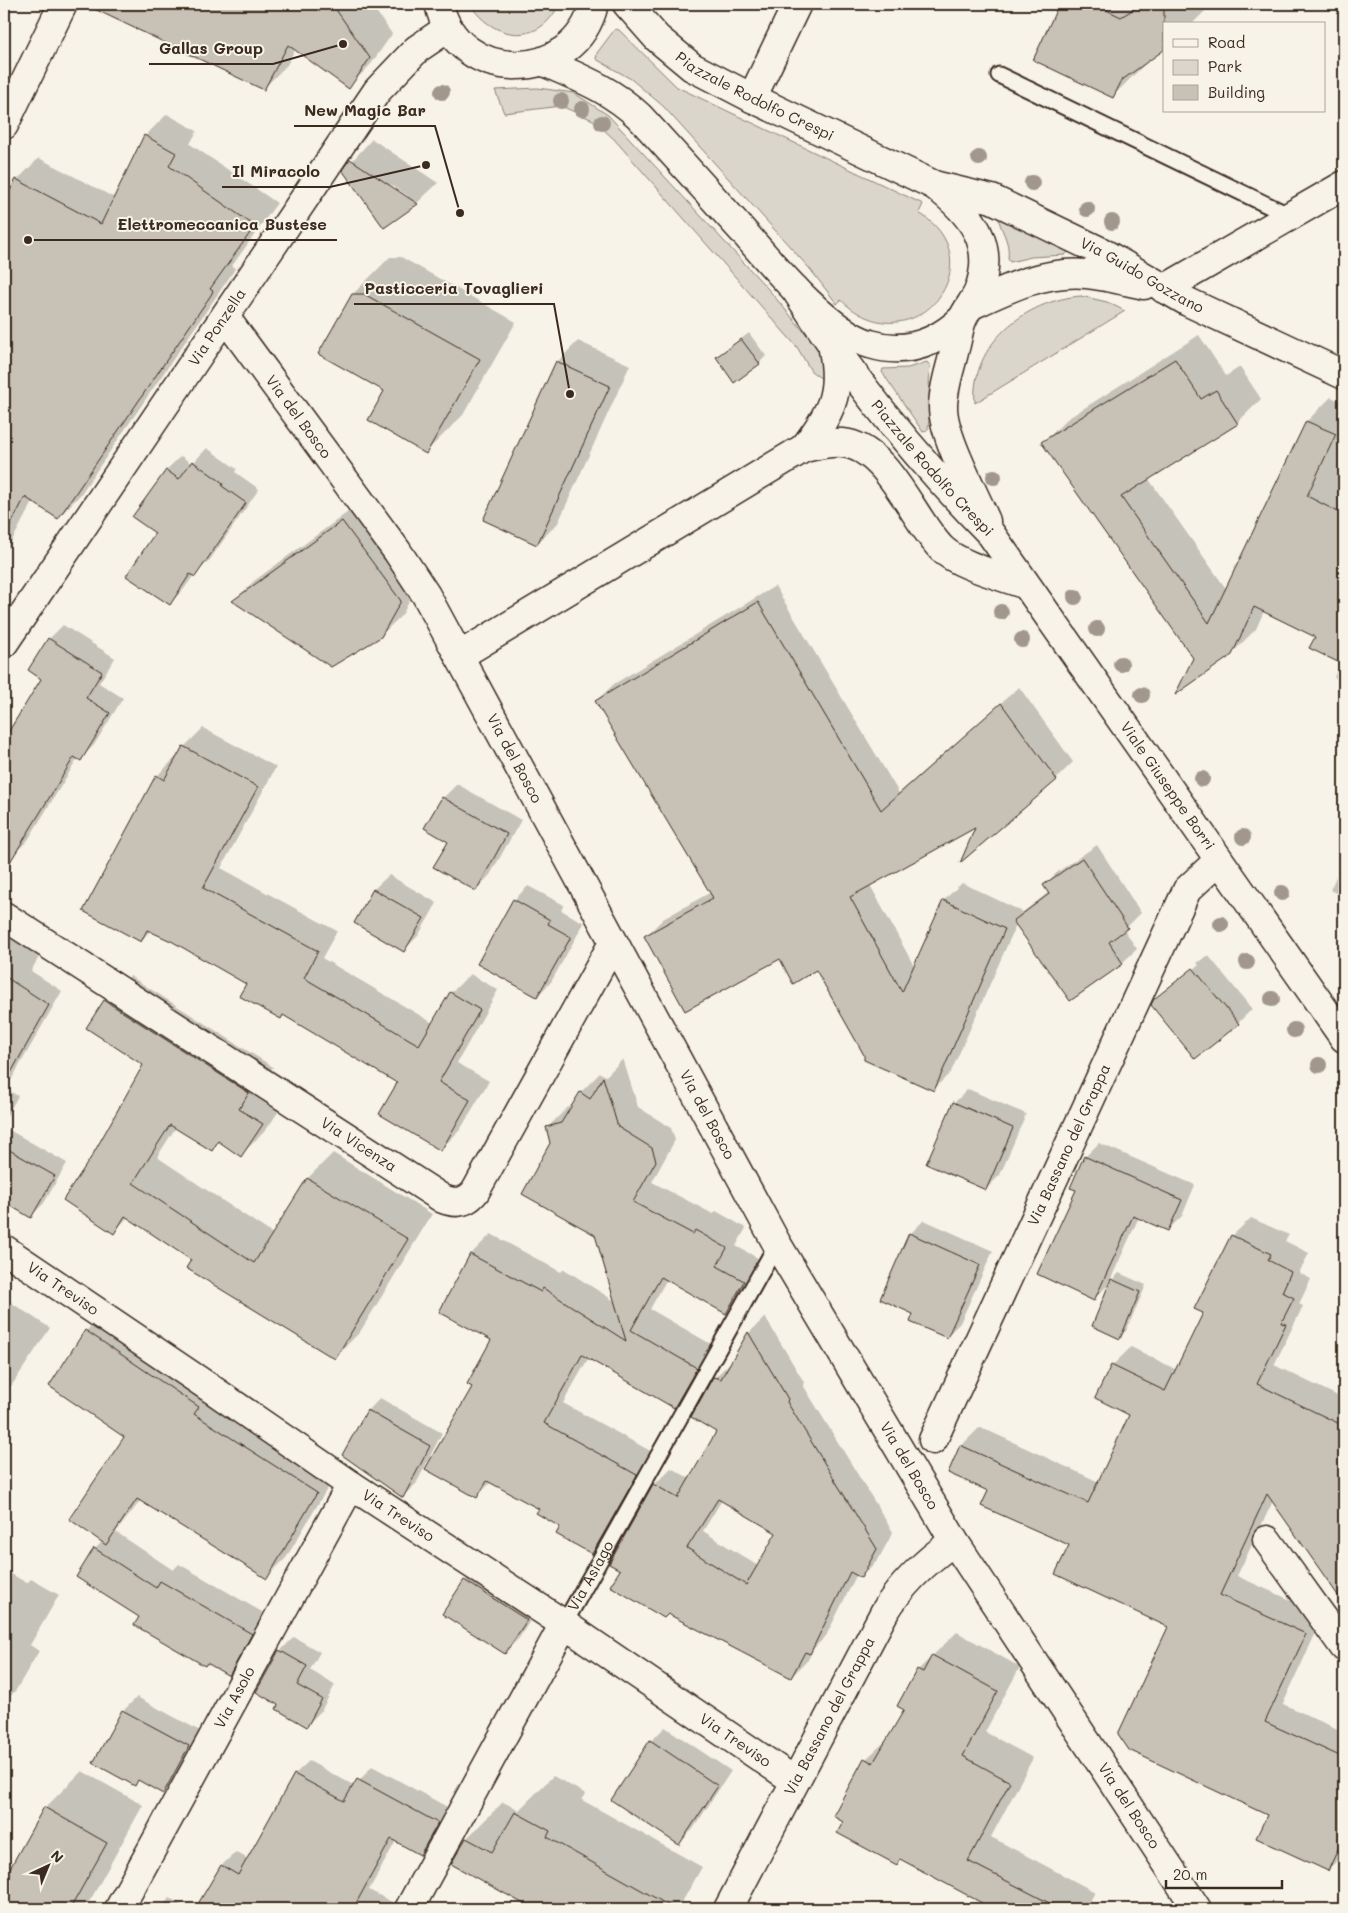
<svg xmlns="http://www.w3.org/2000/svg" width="1348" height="1913" viewBox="0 0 1348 1913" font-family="Mali,sans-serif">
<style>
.green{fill:#dbd6cb;stroke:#8b8074}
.shadow{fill:#0003;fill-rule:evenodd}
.building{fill:#c8c1b6;stroke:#3b2a1e;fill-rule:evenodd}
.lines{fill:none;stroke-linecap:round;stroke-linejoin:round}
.lane-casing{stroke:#3b2a1e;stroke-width:19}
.street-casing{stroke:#3b2a1e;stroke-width:31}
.secondary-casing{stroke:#3b2a1e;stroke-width:31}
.lane{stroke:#f7f3e8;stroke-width:15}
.street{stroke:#f7f3e8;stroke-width:28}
.secondary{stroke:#f7f3e8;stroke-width:28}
.tree{fill:#a1978c}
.labels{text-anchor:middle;stroke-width:4;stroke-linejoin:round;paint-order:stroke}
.street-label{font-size:15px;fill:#3b2a1e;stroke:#f7f3e8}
.leader{fill:none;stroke:#3b2a1e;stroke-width:2}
.callout-dot{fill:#3b2a1e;stroke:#f7f3e8;stroke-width:2}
.callout-label{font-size:16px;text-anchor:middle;font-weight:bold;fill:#3b2a1e;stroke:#f7f3e8;stroke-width:4;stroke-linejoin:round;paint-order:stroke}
</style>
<rect width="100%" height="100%" fill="#f7f3e8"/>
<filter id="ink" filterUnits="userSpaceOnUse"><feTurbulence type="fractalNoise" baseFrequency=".02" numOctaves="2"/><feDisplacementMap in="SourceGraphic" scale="10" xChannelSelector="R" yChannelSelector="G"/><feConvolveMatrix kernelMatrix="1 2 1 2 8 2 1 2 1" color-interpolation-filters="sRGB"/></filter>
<g filter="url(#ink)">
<path class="green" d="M470 4H559C540 47 492 40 470 4Z
M615 29 619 30 677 87 923 204 919 213C998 261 913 369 841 300L837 304 810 269 663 106 631 79 596 59 597 53Z
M538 88 574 93 608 115 768 289 817 347 825 366 826 382 811 371 797 347 614 139 593 120 561 106 504 113 495 90Z
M999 217 1067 250 1068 252 1065 255 1031 257 1010 262 1008 259C1011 239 998 228 999 217Z
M1081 296 1107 302 1125 311 975 403C970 344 1026 300 1081 296Z
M927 362 930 366C928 378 931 426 927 431L923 432 882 372 883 369 908 368Z"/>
<path class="shadow" d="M87 4H371L392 34 371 64 349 87 295 49 287 65 264 88Z
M947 4H957L954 7Z
M1060 4H1208L1211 5 1192 24H1164V49L1150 59 1113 96 1035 59Z
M167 114 197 131 190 144 277 203 232 266 235 268 233 272 80 495 58 518 33 501 4 556V205L17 180 39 158 115 198 145 136Z
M372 139 438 183 417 203 384 226 344 170ZM390 184 408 196 407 198 390 187Z
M390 257H401L516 322 463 415 426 452 386 391 353 294Z
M749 333 766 356 759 363 717 357Z
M1199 335 1226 376 1240 367 1261 399 1237 423 1148 478 1227 590 1307 421 1331 397 1344 403V442L1342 446 1344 447V682L1334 677 1341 662 1316 636 1264 611 1256 629 1231 654 1194 658 1043 443 1067 419Z
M578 341 630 365 558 523 537 544 557 362Z
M207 448 237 469 235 472 259 489 209 561 194 575 184 589 170 603 156 532 166 470 181 456 192 464Z
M363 501 421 579 402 615 380 636 234 601 254 581Z
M775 586 899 793 1019 687 1073 762 1056 779 978 826 870 885 914 966 944 900 962 883 1023 912 1049 892 1044 885 1059 871 1097 845 1141 913 1124 930 1137 949 1122 963 1070 999 1017 923 951 1072 934 1089 866 1054 817 968 781 957 646 936 663 919 711 892 596 701 614 684Z
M63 625 115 658 99 683 123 698 94 745 80 759 78 758 28 840 14 854 4 848V741L43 678 49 639Z
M203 728 276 767 221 868 337 931 322 958 433 1023 451 993 470 974 498 990 457 1063 489 1081 460 1130 441 1149 399 1082 284 1015 281 1018 247 983 173 941 151 930 140 941 157 776 176 757 178 758 184 747Z
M457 784 521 820 490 875 476 890 449 842 443 798Z
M1344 859V897L1330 890Z
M389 875 437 903 418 936 404 950 355 922 374 889Z
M528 886 564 905 561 910 584 923 551 982 537 996 514 900Z
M4 912 48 941 31 971 62 991 6 1089 18 1096 4 1121Z
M1208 955 1252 1009 1238 1023 1155 1000 1199 965 1197 963Z
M130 976 273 1067 263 1083 287 1099 266 1130 241 1155 220 1141 211 1149 176 1127 157 1157 273 1234 308 1178 333 1153 432 1214 360 1332 335 1357 128 1217 114 1232 93 1156 144 1065 105 1001Z
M623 1059 638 1107 671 1128 675 1140 652 1182 713 1214 716 1211 746 1228 736 1246 763 1261 746 1292 726 1312 667 1279 650 1309 716 1347 694 1386 674 1406 589 1357 563 1403 656 1454 612 1533 592 1553 540 1508 491 1482 477 1497 474 1386 493 1340 441 1311 471 1254 491 1234 561 1272 564 1269 616 1302 596 1234 551 1143 547 1128 567 1108 573 1106 580 1093 600 1073 606 1076Z
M968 1089 1026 1114 1000 1175 986 1189 954 1103Z
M4 1127 67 1163 44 1203 31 1216 4 1201Z
M1099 1143 1195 1185 1182 1216 1168 1230 1139 1217 1109 1283 1119 1273 1146 1285 1126 1331 1119 1337 1112 1281 1094 1299 1077 1190 1085 1157Z
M1251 1218 1289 1235 1285 1241 1309 1253 1299 1273 1311 1279 1299 1304 1303 1306 1274 1365 1342 1398 1344 1396V1601L1273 1501 1237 1576 1324 1615 1283 1704 1344 1732V1853L1328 1870 1268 1814 1169 1627 1070 1544 990 1490 961 1446 980 1427 1099 1482 1130 1415 1097 1397 1112 1366 1131 1347 1177 1370 1204 1312 1232 1236Z
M924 1220 993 1251 960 1323 946 1337 910 1234Z
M4 1298 50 1328 12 1385 4 1393Z
M105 1312 336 1474 286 1558 267 1577 141 1500 116 1532 173 1570 179 1564 269 1616 247 1656 228 1674 78 1577 95 1549 103 1541 126 1436 86 1331Z
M765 1317 804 1382 803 1385 893 1532 878 1560 861 1577 857 1574 826 1636 814 1648 808 1660 791 1677 610 1563 654 1485 671 1468 691 1479 718 1431 714 1378 732 1361 749 1333ZM722 1500 778 1532 758 1566 703 1531Z
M380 1398 442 1433 416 1484 403 1496 368 1411Z
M479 1567 540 1605 519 1638 505 1652 465 1581Z
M4 1570 27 1583 31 1579 59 1595 30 1645 39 1651 16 1690 4 1703Z
M957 1632 1020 1667 985 1732 1033 1758 991 1837 1095 1892 1086 1909H990L991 1907 901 1859 896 1864 835 1815 866 1759 891 1736 906 1710 918 1670Z
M294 1637 320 1652 310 1670 335 1685 321 1711 307 1725 280 1651Z
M137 1697 202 1732 177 1778 163 1792 140 1779 135 1784 123 1711Z
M665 1727 731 1771 693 1829 679 1843 651 1741Z
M309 1761 355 1786 372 1766 451 1809 434 1840 420 1854 396 1841 369 1890 392 1902 388 1909H196L222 1865 236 1852 248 1859 295 1774Z
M82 1771 143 1805 91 1899 81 1909H7L4 1907V1882L45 1808Z
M553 1776 586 1794 582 1800 702 1867 678 1909H535L453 1863 467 1838 503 1802 519 1810Z
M170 1898 188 1909H159Z"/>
<path class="building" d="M84 4H332L370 58 349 89 288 45 264 90Z
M1059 4H1094L1121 17 1142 4H1164V50L1122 80 1113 98 1033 60Z
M144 135 176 153 169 166 255 226 210 289 213 291 211 295 58 519 25 497 4 538V202L16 179 101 224Z
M350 159 418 204 384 228 342 170Z
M352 294H364L480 359 426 454 368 420 384 391 318 354Z
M741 339 760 364 734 383 716 357Z
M1175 359 1201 399 1216 390 1238 424 1121 497 1209 623 1306 421 1336 434 1307 496 1344 515V665L1309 648 1315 637 1254 607 1232 655 1175 695 1193 658 1041 442Z
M556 361 610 386 537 545 483 520Z
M192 461 223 483 222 486 246 503 195 577 190 574 170 605 126 576 155 533 132 517 166 470 179 479Z
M342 521 401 601 381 637 331 667 232 601Z
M758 602 881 810 1001 703 1057 780 960 863 975 828 850 897 902 992 943 900 1005 929 934 1091 864 1060V1055L816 970 793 984 780 959 685 1011 644 936 713 898 595 701Z
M48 638 102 672 86 698 110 713 81 761 74 757 4 872V739L41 679 28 670Z
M183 746 258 787 203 888 318 951 304 978 419 1045 450 992 480 1010 439 1082 470 1100 441 1151 379 1114 397 1083 283 1015 281 1019 239 996 246 984 173 942 147 930 141 942 83 911 156 775 164 780Z
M442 797 507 834 476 891 433 867 448 842 424 828Z
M1082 858 1128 928 1109 942 1123 964 1070 1001 1013 921 1049 894 1043 885Z
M373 889 424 918 404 952 354 923Z
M513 899 550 920 548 924 571 937 537 997 477 964Z
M1193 968 1239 1024 1195 1059 1151 1005 1154 999Z
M4 976 49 1005 4 1085Z
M104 1000 249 1093 239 1109 263 1124 241 1157 218 1141 212 1151 170 1125 133 1183 254 1263 307 1178 408 1239 335 1359 186 1268 191 1260 125 1216 114 1234 63 1200 92 1156 143 1065 86 1028Z
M603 1077 618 1127 652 1148 656 1161 633 1202 693 1234 695 1230 727 1248 717 1266 744 1281 726 1314 661 1277 631 1330 697 1368 674 1408 582 1355 544 1423 637 1475 592 1554 556 1534 560 1527 536 1513 539 1509 487 1481 477 1498 425 1469 472 1387 467 1384 491 1340 439 1312 470 1254 541 1292 543 1288 626 1341 595 1235 522 1194 550 1143 546 1127 561 1123 580 1092 590 1099Z
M953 1102 1013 1128 986 1190 926 1164Z
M4 1147 55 1176 31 1218 4 1202Z
M1084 1156 1182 1200 1168 1231 1133 1216 1094 1301 1037 1274 1076 1190 1070 1188Z
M909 1233 980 1265 947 1338 910 1322 913 1314 880 1299Z
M1231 1235 1271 1254 1268 1260 1291 1272 1282 1292 1294 1298 1281 1323 1286 1324 1257 1384 1344 1426V1604L1267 1494 1220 1595 1306 1634 1265 1722 1344 1758V1836L1328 1871 1256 1838 1267 1815 1129 1750 1118 1734 1168 1627 1055 1574 1069 1545 981 1506 988 1491 948 1473 960 1445 1088 1503 1129 1415 1095 1398 1111 1365 1165 1391 1203 1313 1194 1309Z
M1111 1279 1140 1292 1120 1339 1092 1326Z
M85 1330 199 1407 194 1414 317 1493 267 1579 137 1499 106 1545 69 1519 124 1437 49 1386Z
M748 1332 788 1399 787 1402 877 1549 861 1578 850 1572 810 1654 805 1652 791 1678 668 1614 664 1618 610 1586 620 1570 609 1564 653 1484 678 1498 716 1432 691 1417 713 1377 721 1379ZM718 1499 776 1533 746 1585 687 1548Z
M367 1410 430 1446 403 1498 342 1455Z
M94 1548 156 1588 160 1581 252 1634 229 1676 207 1663 205 1666 134 1625 139 1617 76 1577Z
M464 1580 527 1620 505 1654 442 1614Z
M279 1650 307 1666 297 1685 322 1699 307 1727 276 1709 278 1705 256 1692Z
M932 1655 998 1691 963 1756 1010 1782 968 1861 1061 1909H993L900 1859 897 1865 837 1833 843 1822 833 1816 864 1758 873 1763 904 1710 897 1706 917 1669 923 1672Z
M122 1710 189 1746 163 1794 138 1780 135 1786 93 1763Z
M650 1740 718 1786 679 1845 611 1800Z
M294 1774 344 1801 357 1779 438 1823 420 1855 391 1839 353 1909H195L221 1865 238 1875Z
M44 1807 107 1843 70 1909H4V1879Z
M515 1812 550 1831 547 1837 675 1909H533L451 1864 466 1838 492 1852Z"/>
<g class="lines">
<defs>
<g id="lane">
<path d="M999 75 1290 216"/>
<path id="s1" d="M564 1624 777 1244"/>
</g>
<g id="street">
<path d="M752 98 797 4"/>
<path d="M4 125 63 4"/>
<path id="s2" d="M934 185 992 199 1100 251 1188 302 1344 375"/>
<path d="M1164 289 1344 185"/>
<path d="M972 305C1008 288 1046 270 1087 274 1106 276 1125 281 1144 285"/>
<path id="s3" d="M225 317 397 551 426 595 777 1244 954 1541 1197 1909"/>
<path d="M804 448C830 414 842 394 833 350"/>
<path id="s4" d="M4 643 377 91 417 49 448 28"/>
<path d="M459 656 804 448C817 445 829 442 842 443 887 446 913 520 942 549 960 566 1002 576 1026 585"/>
<path id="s5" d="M4 916 443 1199C456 1204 466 1203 475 1192L613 943"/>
<path id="s6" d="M4 1249 216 1392 351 1485 564 1624 795 1781"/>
<path id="s7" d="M933 1440 1187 890 1219 860"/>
<path d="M1267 1540 1344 1647"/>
<path id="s8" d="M119 1909 351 1485"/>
<path d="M409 1909 564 1624"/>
<path id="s9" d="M728 1909 884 1613C902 1583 926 1561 954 1541"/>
</g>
<g id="secondary">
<path d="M439 4C457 86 575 85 594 4"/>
<path id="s10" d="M627 4 657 38 692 67 752 98 934 185C971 213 997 244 978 292 974 301 967 309 963 318 959 326 958 338 955 348 951 367 943 387 943 407 943 436 974 493 986 521"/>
<path d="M544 62C580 78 610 89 639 116 673 153 707 191 741 229 770 262 827 332 870 344 906 355 937 343 963 318"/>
<path id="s11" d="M795 289C852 379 916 458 991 534L1344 1038"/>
</g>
</defs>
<use href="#lane" class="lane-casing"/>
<use href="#street" class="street-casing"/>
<use href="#secondary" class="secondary-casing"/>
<use href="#lane" class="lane"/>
<use href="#street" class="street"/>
<use href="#secondary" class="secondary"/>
</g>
<g class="tree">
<circle cx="442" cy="92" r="8"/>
<circle cx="561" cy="101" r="8"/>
<circle cx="582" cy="109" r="8"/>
<circle cx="602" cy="123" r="8"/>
<circle cx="979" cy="158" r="8"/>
<circle cx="1032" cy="183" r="8"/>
<circle cx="1087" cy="209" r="8"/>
<circle cx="1112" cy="222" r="8"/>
<circle cx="994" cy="477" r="8"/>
<circle cx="1075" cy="597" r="8"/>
<circle cx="1001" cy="612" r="8"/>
<circle cx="1097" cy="629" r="8"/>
<circle cx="1022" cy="640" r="8"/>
<circle cx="1121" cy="664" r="8"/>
<circle cx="1142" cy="695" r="8"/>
<circle cx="1202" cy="779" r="8"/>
<circle cx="1243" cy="837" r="8"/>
<circle cx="1282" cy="893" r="8"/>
<circle cx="1221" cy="924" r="8"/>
<circle cx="1247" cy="962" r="8"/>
<circle cx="1272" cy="999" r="8"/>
<circle cx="1294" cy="1030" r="8"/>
<circle cx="1319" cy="1065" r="8"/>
</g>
</g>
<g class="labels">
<g class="street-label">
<text dy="5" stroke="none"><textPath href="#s10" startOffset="160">Piazzale Rodolfo Crespi</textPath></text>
<text dy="5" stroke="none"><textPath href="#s2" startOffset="228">Via Guido Gozzano</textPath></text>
<text dy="5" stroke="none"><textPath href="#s4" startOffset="381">Via Ponzella</textPath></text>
<text dy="5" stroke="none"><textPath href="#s3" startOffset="124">Via del Bosco</textPath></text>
<text dy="5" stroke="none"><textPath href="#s11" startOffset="226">Piazzale Rodolfo Crespi</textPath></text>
<text dy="5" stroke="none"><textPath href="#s3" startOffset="529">Via del Bosco</textPath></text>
<text dy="5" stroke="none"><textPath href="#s11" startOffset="622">Viale Giuseppe Borri</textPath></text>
<text dy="5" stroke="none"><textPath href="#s3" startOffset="934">Via del Bosco</textPath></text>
<text dy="5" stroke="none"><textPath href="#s5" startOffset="422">Via Vicenza</textPath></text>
<text dy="5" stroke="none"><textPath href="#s7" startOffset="325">Via Bassano del Grappa</textPath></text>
<text dy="5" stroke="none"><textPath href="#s6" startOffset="71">Via Treviso</textPath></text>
<text dy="5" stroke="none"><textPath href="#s3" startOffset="1339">Via del Bosco</textPath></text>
<text dy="5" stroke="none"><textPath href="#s6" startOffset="476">Via Treviso</textPath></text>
<text dy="5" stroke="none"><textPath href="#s1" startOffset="55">Via Asiago</textPath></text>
<text dy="5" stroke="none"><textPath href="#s8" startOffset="241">Via Asolo</textPath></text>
<text dy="5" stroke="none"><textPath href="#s9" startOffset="218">Via Bassano del Grappa</textPath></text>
<text dy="5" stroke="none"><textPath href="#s6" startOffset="881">Via Treviso</textPath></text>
<text dy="5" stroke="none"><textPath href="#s3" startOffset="1744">Via del Bosco</textPath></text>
</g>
</g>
<path class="leader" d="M343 44L273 64H149M460 213L435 126H294M426 165L330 187H222M28 240L107 240H337M570 394L554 304H354"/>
<g class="callout-dot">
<circle cx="343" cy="44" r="5"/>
<circle cx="460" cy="213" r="5"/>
<circle cx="426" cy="165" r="5"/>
<circle cx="28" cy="240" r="5"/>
<circle cx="570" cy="394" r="5"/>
</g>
<g class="callout-label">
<text x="211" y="54">Gallas Group</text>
<text x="365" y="116">New Magic Bar</text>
<text x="276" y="177">Il Miracolo</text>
<text x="222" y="230">Elettromeccanica Bustese</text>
<text x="454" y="294">Pasticceria Tovaglieri</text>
</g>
<rect width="1348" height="1913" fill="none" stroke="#f7f3e8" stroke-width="20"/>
<rect x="10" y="10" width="1328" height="1893" fill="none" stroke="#3b2a1e" stroke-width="2" filter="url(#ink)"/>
<rect x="1163" y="22" width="162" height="90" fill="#f7f3e8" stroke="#aca397"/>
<rect x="1173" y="39" width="25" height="8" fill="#f7f3e8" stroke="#aca397"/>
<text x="1208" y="48" font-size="15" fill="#3b2a1e">Road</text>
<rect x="1173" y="60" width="25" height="15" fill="#dbd6cb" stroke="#aca397"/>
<text x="1208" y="72" font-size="15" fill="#3b2a1e">Park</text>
<rect x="1173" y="85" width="25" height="15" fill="#c8c1b6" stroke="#aca397"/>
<text x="1208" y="98" font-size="15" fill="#3b2a1e">Building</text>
<g transform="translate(48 1866) rotate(44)" stroke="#f7f3e8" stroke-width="4" paint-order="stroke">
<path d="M0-4L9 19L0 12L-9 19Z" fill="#3b2a1e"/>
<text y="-8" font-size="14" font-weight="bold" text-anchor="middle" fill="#3b2a1e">N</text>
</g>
<path d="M1166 1880v8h116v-8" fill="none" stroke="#3b2a1e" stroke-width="2.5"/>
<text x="1173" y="1880" font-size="15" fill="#3b2a1e" stroke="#f7f3e8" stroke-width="4" paint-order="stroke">20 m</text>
</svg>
